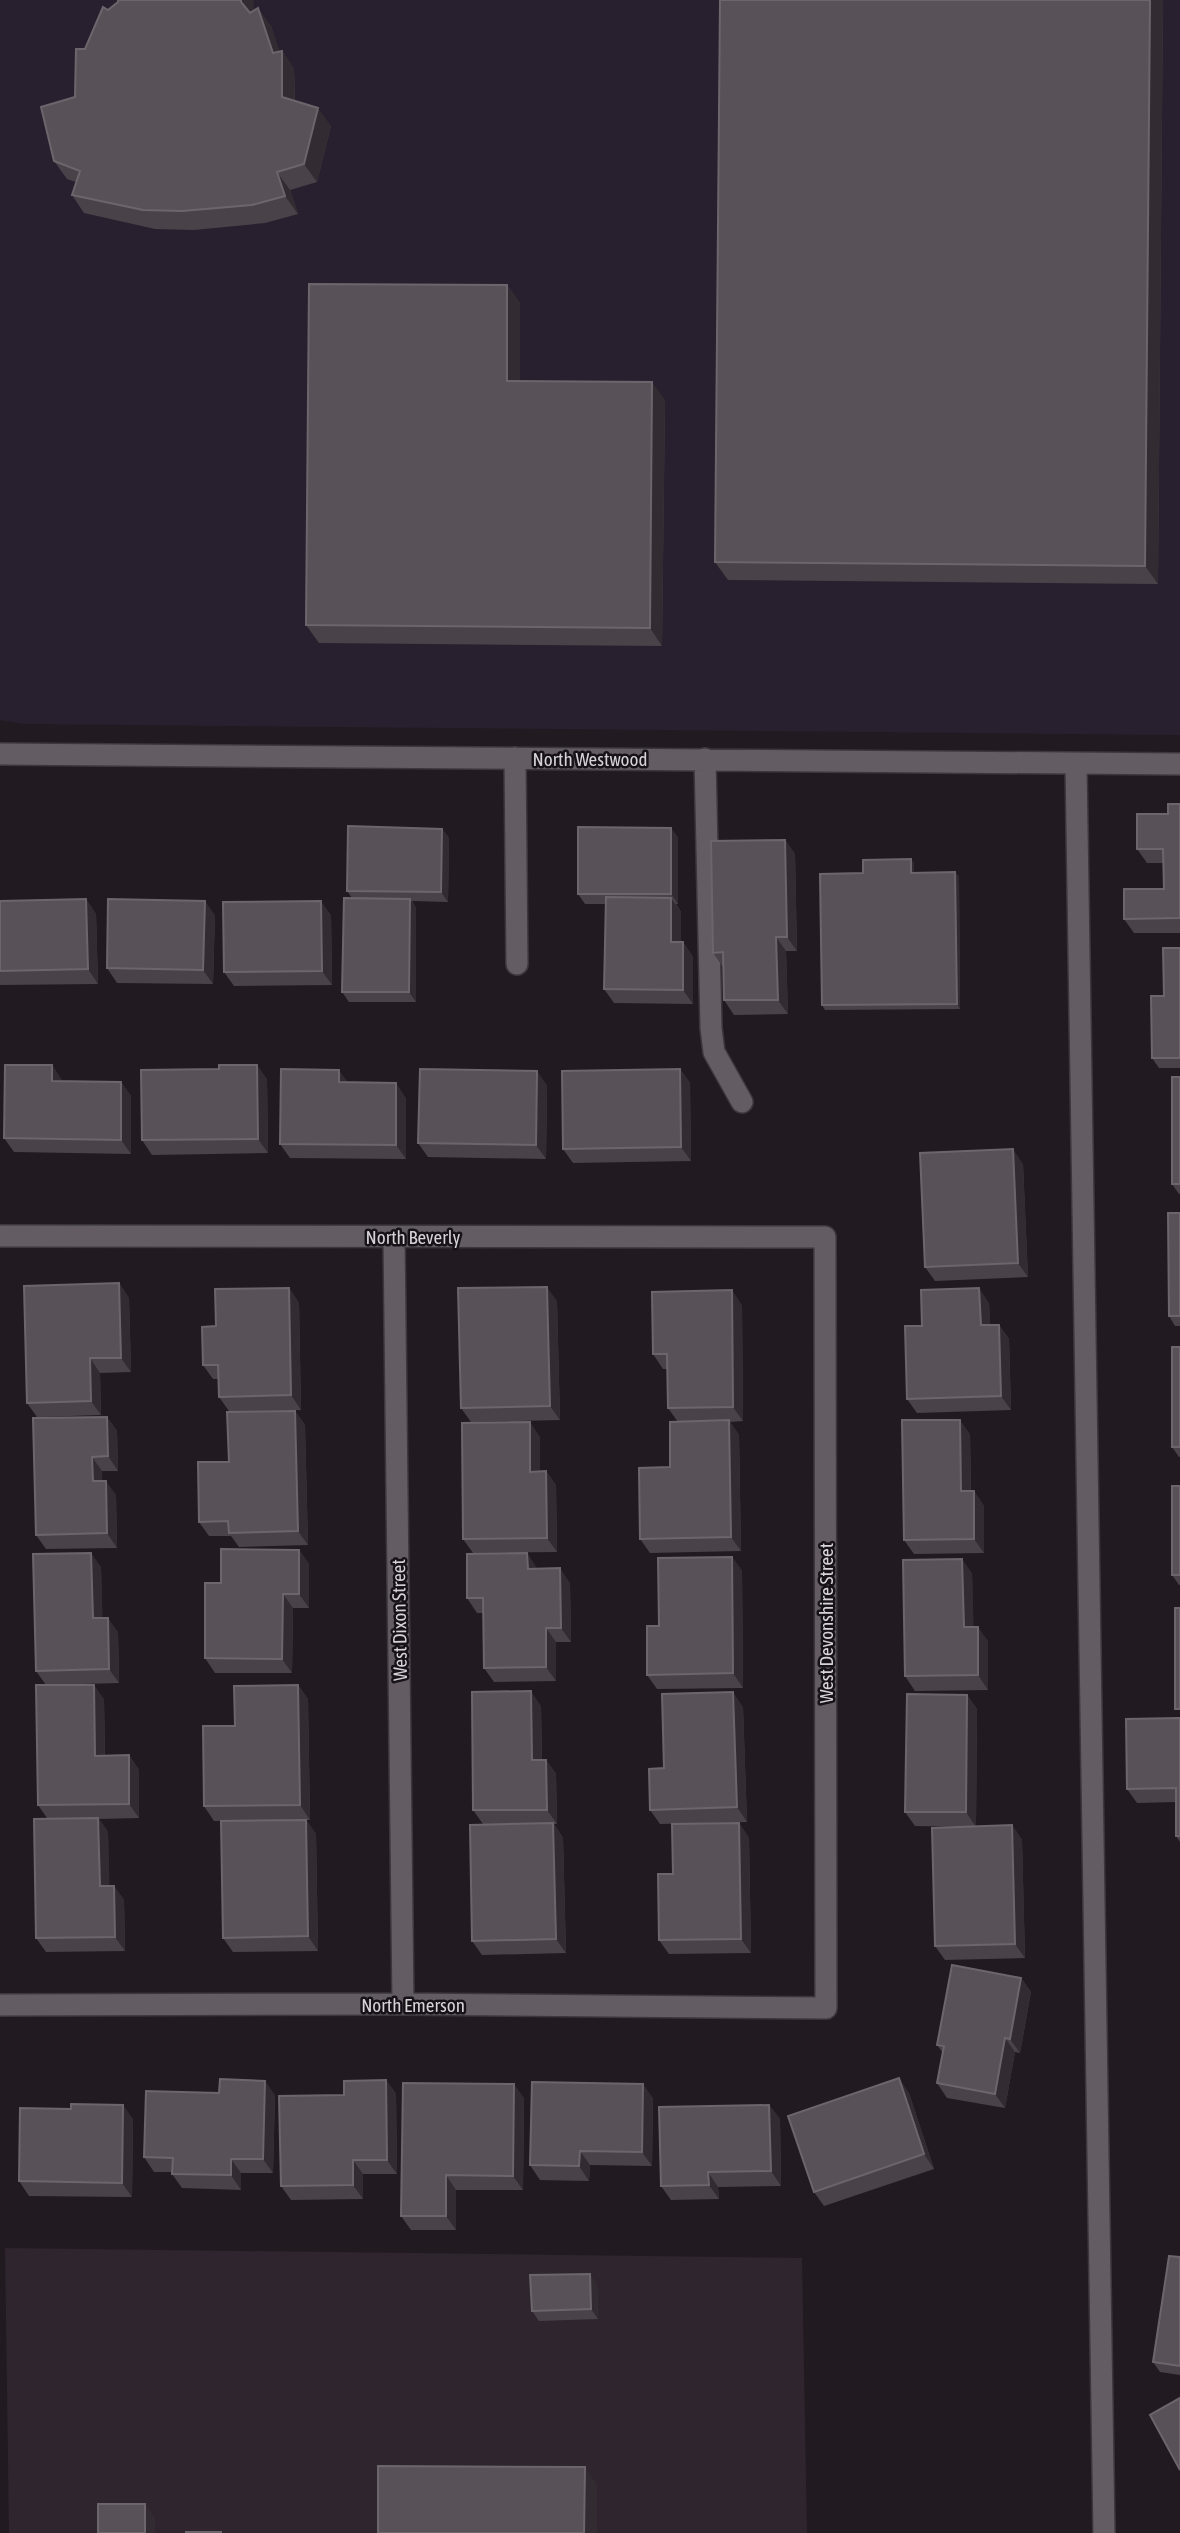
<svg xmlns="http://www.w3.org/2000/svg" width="1180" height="2533" viewBox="0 0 1180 2533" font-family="'Asap Condensed',sans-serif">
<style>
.built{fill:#2e252e}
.education{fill:#29202f}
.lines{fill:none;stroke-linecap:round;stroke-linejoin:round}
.minor-casing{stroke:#3b373b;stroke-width:24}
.minor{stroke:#635c63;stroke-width:21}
.wall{fill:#494349}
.shaded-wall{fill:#322c32}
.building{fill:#585258;stroke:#6c666c;stroke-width:2}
.labels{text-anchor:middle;stroke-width:5;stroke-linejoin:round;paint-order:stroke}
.street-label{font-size:19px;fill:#d6d3d6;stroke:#171217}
</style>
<rect width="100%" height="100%" fill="#211b21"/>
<path class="built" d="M5 2248 802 2258 807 2533H9Z"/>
<path class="education" d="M0 0H1180V735L24 724 0 720Z"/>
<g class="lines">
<defs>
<path id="minor" d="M0 754 1180 764
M515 758 517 964
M705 759 711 1028 714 1052 742 1102
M1076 764 1104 2533
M0 1236 825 1237 826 2008 403 2004 0 2005
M394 1237 403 2004"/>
</defs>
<use href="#minor" class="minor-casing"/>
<use href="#minor" class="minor"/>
</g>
<path class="wall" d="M1163 0 1158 584 728 580 715 562Z
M108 10H254L271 26 279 51H282L294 69 295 101 331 126 317 182 290 190 298 214 265 223 194 230 155 229 84 213 72 195 76 182 67 179 54 161 75 97 85 49Z
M507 285 520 303V381L665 400 662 646 319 643 306 625Z
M1180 804V933H1134L1124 919 1164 889 1163 863H1147L1137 849 1168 814Z
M442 829 449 838 448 902 412 901 416 908V1002H349L342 992 352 898 347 891Z
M678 837V904H676L681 912V942H683L693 957V1004L614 1003 604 989 606 904H585L578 894Z
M785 840 795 854 797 951H786L788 1014 734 1015 724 1000 723 967 713 953Z
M911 859 914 864V873L955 872 959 877 960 1009 825 1010 822 1005 863 873Z
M86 899 96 914 98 984 0 985V901Z
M215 915 213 984 117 983 107 968Z
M331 915 332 985 234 986 224 972Z
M1180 948V1068H1159L1152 1058 1164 996Z
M52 1065 62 1081 121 1082 131 1096V1154L14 1152 4 1138Z
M219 1069 267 1079 268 1153 152 1155 142 1140Z
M680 1069 690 1083 691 1161 573 1163 563 1149Z
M1180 1077V1194H1179L1172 1184Z
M348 1083 406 1098V1159L290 1158 280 1144Z
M547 1085 546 1159 428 1157 418 1143Z
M1023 1164 1028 1277 935 1281 925 1267Z
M1180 1213V1326H1175L1169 1316Z
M119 1283 129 1298 131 1372 100 1373 101 1415 37 1417 27 1403Z
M289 1288 299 1303 301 1410 229 1411 219 1397 218 1379H213L203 1365 216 1326Z
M557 1301 560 1420 471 1422 461 1408Z
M989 1303 990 1325H999L1009 1339 1011 1410 917 1413 907 1399 922 1326Z
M742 1305 743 1421 730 1422 739 1435 741 1551 650 1553 640 1539 670 1467 678 1422 668 1408 667 1369H663L653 1354Z
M1180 1347V1457H1179L1172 1447Z
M295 1411 305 1425 308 1545 239 1547 231 1536H209L199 1522 229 1462Z
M107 1417 117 1431 118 1471H102V1481L116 1495 117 1548 46 1549 36 1535Z
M970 1434 971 1491H974L984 1506V1553L914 1554 904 1540Z
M540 1437V1471H546L556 1485 557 1552 473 1553 463 1539Z
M1180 1486V1585H1179L1172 1575Z
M299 1550 309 1564V1608H293L292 1673H215L205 1658 221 1583Z
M527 1553 537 1569 570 1583 571 1642H556V1681L494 1682 484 1668 483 1613H477L467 1598Z
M732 1557 742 1571 743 1688 657 1689 647 1675 659 1626Z
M101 1567 102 1618 118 1632 119 1683 46 1685 36 1671Z
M972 1573 973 1627 988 1641V1690L915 1691 905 1676Z
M298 1685 308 1699 310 1820H306L316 1834 318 1951 233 1952 223 1938 302 1820 214 1821 204 1806 235 1726Z
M967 1695 977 1709 976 1826 1012 1825 1022 1840 1025 1958 945 1960 935 1946 973 1827 915 1826 905 1812Z
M104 1699 105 1756 129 1755 139 1770V1818L99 1819 108 1832 109 1886H114L124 1900 125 1951 46 1952 36 1938 47 1818 38 1805Z
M541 1706 542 1760H546L556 1774 557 1824H554L563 1838 566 1953 482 1955 472 1941 483 1824 473 1810Z
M743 1707 747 1822 660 1824 650 1810Z
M1180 1718V1842L1176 1836V1802L1137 1803 1127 1789Z
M739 1823 749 1838 751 1953 669 1954 659 1940 673 1874Z
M1021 1978 1031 1992 1020 2053 1015 2052 1005 2108 947 2098 937 2083 943 2053 937 2045Z
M386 2080 396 2094 397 2174H363V2199L291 2200 281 2186 344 2095Z
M909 2093 934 2169 824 2206 814 2192Z
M275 2095 273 2173H241V2190L182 2188 172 2174V2172H154L144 2157Z
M524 2098 523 2190H456V2230H411L401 2216Z
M653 2098 652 2166 590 2165 589 2181 540 2180 530 2165Z
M769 2105 780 2119 781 2186 718 2187 719 2199 671 2200 661 2186Z
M133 2119 132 2197 29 2196 19 2181Z
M1180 2257V2375L1160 2372 1153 2362Z
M597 2284 598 2319 539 2321 532 2311Z"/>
<path class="shaded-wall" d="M241 0H254L253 20 241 2Z
M1150 0H1163L1158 584 1145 566Z
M258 8 271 26 282 59V51L294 69 295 115 282 97 273 53Z
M318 108 331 126 317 182 304 164Z
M277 172 290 190 298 214 285 196Z
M507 285 520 303V399L507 381Z
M652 382 665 400 662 646 650 628Z
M671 828 678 837V904L671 894Z
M442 829 449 838 448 902 441 892Z
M785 840 795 854 797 951 787 937Z
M911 859 914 864V878L911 873Z
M955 872 959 877 960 1009 957 1004Z
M671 898 681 912V957L671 942Z
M86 899 96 914 98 984 88 969Z
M410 899 416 908V1002L409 992Z
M205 901 215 915 213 984 203 970Z
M321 901 331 915 332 985 322 971Z
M776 937 786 951 788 1014 778 1000Z
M683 942 693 957V1004L683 990Z
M52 1065 62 1080V1095L52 1081Z
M257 1065 267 1079 268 1153 258 1139Z
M680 1069 690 1083 691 1161 681 1147Z
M339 1070 349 1084 339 1082Z
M537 1071 547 1085 546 1159 536 1145Z
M121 1082 131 1096V1154L121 1140Z
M396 1083 406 1098V1159L396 1145Z
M1013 1149 1023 1164 1028 1277 1018 1263Z
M119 1283 129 1298 131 1372 121 1358Z
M547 1287 557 1301 560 1420 550 1406Z
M289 1288 299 1303 301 1410 291 1395Z
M979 1288 989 1303 991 1340 981 1325Z
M732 1290 742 1305 743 1421 733 1407Z
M999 1325 1009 1339 1011 1410 1001 1396Z
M90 1358 100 1373 101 1415 91 1401Z
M295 1411 305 1425 308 1545 298 1531Z
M107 1417 117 1431 118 1471 108 1456Z
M729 1420 739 1435 741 1551 731 1537Z
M960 1420 970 1434 971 1506 961 1491Z
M530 1422 540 1437V1486L530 1472Z
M92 1457 102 1471 103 1495 93 1481Z
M546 1471 556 1485 557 1552 547 1538Z
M106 1481 116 1495 117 1548 107 1533Z
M974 1491 984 1506V1553L974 1539Z
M299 1550 309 1564V1608L299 1594Z
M91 1553 101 1567 103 1632 93 1618Z
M527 1553 537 1568 538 1583 528 1569Z
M732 1557 742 1571 743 1688 733 1673Z
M962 1559 972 1573 974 1641 964 1627Z
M560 1568 570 1583 571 1642 561 1628Z
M283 1594 293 1608 292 1673 282 1659Z
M108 1618 118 1632 119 1683 109 1669Z
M978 1627 988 1641V1690L978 1675Z
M546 1628 556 1642V1681L546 1667Z
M94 1685 104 1699 105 1770 95 1756Z
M298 1685 308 1699 310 1820 300 1805Z
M531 1691 541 1706 542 1774 532 1760Z
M733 1692 743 1707 747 1822 737 1807Z
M967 1695 977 1709 976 1827 966 1812Z
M129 1755 139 1770V1818L129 1804Z
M546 1760 556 1774 557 1824 547 1810Z
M98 1818 108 1832 110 1900 100 1886Z
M306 1820 316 1834 318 1951 308 1936Z
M553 1823 563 1838 566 1953 556 1939Z
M739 1823 749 1838 751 1953 741 1939Z
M1012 1825 1022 1840 1025 1958 1015 1944Z
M114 1886 124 1900 125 1951 115 1937Z
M1021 1978 1031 1992 1020 2053 1010 2039Z
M1005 2038 1015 2052 1005 2108 995 2094Z
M899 2078 909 2093 934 2169 924 2154Z
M386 2080 396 2094 397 2174 387 2160Z
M265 2081 275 2095 273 2173 263 2159Z
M514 2084 524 2098 523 2190 513 2176Z
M643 2084 653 2098 652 2166 642 2152Z
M123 2105 133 2119 132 2197 122 2183Z
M769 2105 780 2119 781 2186 771 2171Z
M580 2151 590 2165 589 2181 579 2166Z
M231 2159 241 2173V2190L231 2175Z
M353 2160 363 2174V2199L353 2185Z
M708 2172 718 2187 719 2199 709 2185Z
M446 2175 456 2190V2230L446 2216Z
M590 2274 597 2284 598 2319 591 2309Z
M585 2467 597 2485V2533H584Z
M145 2504 155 2518V2533H145Z"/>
<path class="building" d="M118 0H241V2L250 13 258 8 273 53 282 51V97L318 108 304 164 277 172 285 196 252 205 182 211 143 210 72 195 80 171 54 161 41 107 75 97 76 49H85L103 7 108 10 118 2Z
M720 0H1150L1145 566 715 562Z
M309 284 507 285V381L652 382 650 628 306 625Z
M1168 804H1180V918L1124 919V889H1164L1163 849H1137V814H1168Z
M348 826 442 829 441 892 347 891Z
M578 827 671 828V894H578Z
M785 840 787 937H776L778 1000H724L723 952 713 953 711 841Z
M911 859V873L955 872 957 1004 822 1005 820 874 863 873V860Z
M606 897 671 898V942H683V990L604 989Z
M344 898 410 899 409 992H342Z
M86 899 88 969 0 971V901Z
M108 899 205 901 203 970 107 968Z
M321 901 322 971 224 972 223 902Z
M1163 948H1180V1058H1152L1151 996H1164Z
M5 1065H52V1081L121 1082V1140L4 1138Z
M219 1065H257L258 1139 142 1140 141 1070 219 1069Z
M281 1069 339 1070V1082L396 1083V1145L280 1144Z
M420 1069 537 1071 536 1145 418 1143Z
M680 1069 681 1147 563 1149 562 1071Z
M1172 1077H1180V1184H1172Z
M1013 1149 1018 1263 925 1267 920 1153Z
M1168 1213H1180V1316H1169Z
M119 1283 121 1358H90L91 1401 27 1403 24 1286Z
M547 1287 550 1406 461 1408 458 1288Z
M289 1288 291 1395 219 1397 218 1365H203L202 1327 216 1326 215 1289Z
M979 1288 981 1325H999L1001 1396 907 1399 905 1326H922L921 1290Z
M732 1290 733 1407 668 1408 667 1354H653L652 1292Z
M1172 1347H1180V1447H1172Z
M295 1411 298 1531 229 1533 228 1521 199 1522 198 1462H229L227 1412Z
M107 1417 108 1456 92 1457 93 1481H106L107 1533 36 1535 33 1418Z
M729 1420 731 1537 640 1539 639 1468 670 1467V1422Z
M902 1420H960L961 1491H974V1539L904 1540Z
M530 1422V1472L546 1471 547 1538 463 1539 462 1423Z
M1172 1486H1180V1575H1172Z
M221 1549 299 1550V1594H283L282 1659 205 1658V1583H221Z
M91 1553 93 1618H108L109 1669 36 1671 33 1554Z
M527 1553 528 1569 560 1568 561 1628H546V1667L484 1668 483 1598H467V1554Z
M732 1557 733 1673 647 1675V1626H659L658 1558Z
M962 1559 964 1627H978V1675L905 1676 903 1560Z
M1175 1608H1180V1709H1175Z
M36 1685H94L95 1756 129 1755V1804L38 1805Z
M298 1685 300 1805 204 1806 203 1726H235L234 1686Z
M531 1691 532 1760H546L547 1810H473L472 1692Z
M733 1692 737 1807 650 1810 649 1769 664 1768 662 1694Z
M907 1694 967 1695 966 1812H905Z
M1180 1718V1836H1176V1788L1127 1789 1126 1719Z
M98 1818 100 1886H114L115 1937 36 1938 34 1819Z
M306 1820 308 1936 223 1938 221 1821Z
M553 1823 556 1939 472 1941 470 1825Z
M739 1823 741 1939 659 1940 658 1874H673L672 1824Z
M1012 1825 1015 1944 935 1946 932 1828Z
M952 1965 1021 1978 1010 2039 1005 2038 995 2094 937 2083 944 2046 937 2045Z
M899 2078 924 2154 814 2192 788 2116Z
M220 2079 265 2081 263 2159H231V2175L172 2174 173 2158 144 2157 146 2091 219 2093Z
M386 2080 387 2160H353V2185L281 2186 279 2096 344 2095V2081Z
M532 2082 643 2084 642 2152 580 2151 579 2166 530 2165Z
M403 2083 514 2084 513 2176 446 2175V2216H401Z
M71 2104 123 2105 122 2183 19 2181 20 2108 71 2109Z
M769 2105 771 2171 708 2172 709 2185 661 2186 659 2107Z
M1169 2256 1180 2257V2366L1153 2362Z
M590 2274 591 2309 532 2311 530 2275Z
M1180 2398V2470L1150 2415Z
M378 2466 585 2467 584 2533H378Z
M98 2504H145V2533H98Z
M186 2532H221V2533H186Z"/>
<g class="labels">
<g class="street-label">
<text x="590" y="766">North Westwood</text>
<text x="413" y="1244">North Beverly</text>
<text transform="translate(399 1620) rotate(-91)" y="7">West Dixon Street</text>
<text transform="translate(826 1623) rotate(-90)" y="7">West Devonshire Street</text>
<text x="413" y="2012">North Emerson</text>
</g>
</g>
</svg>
